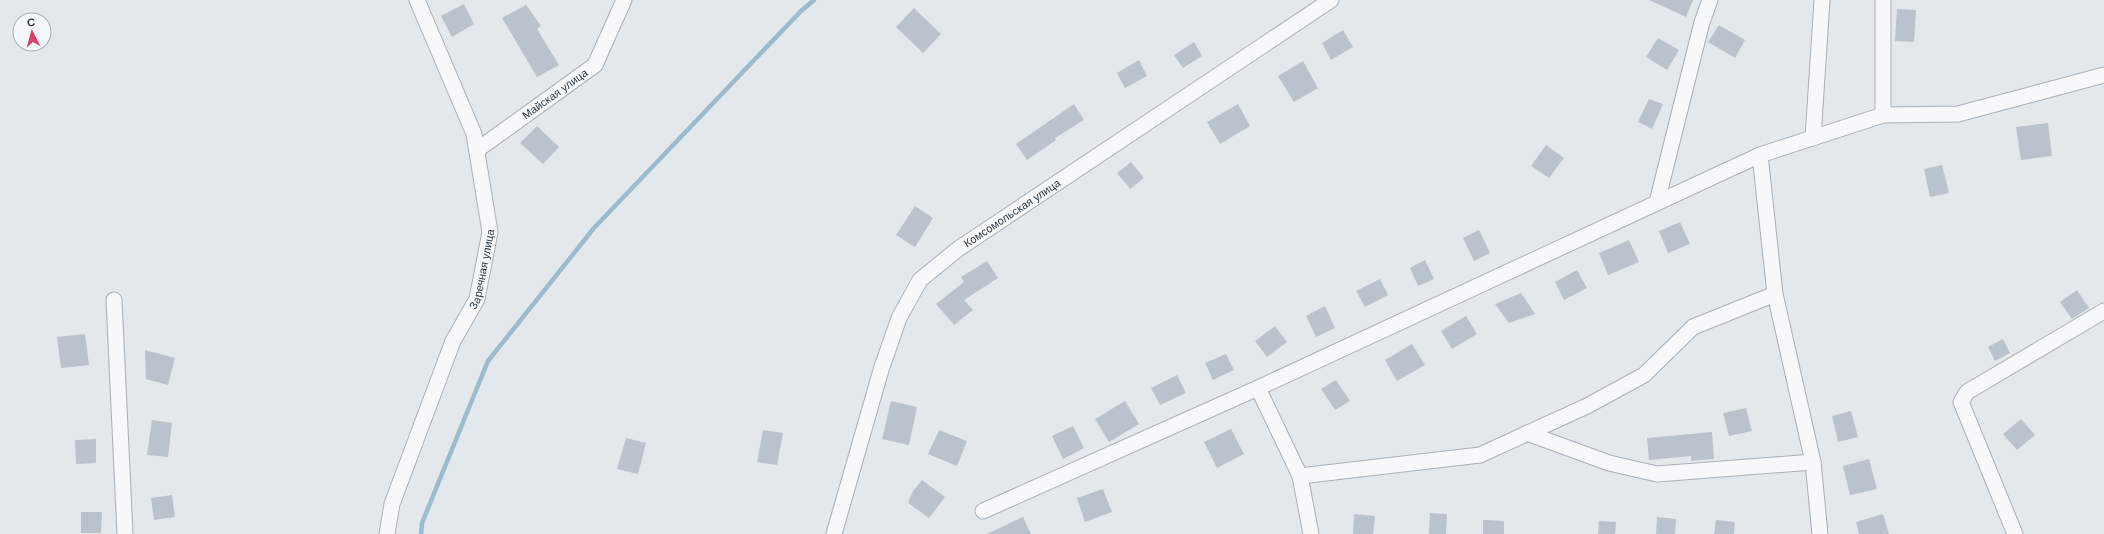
<svg xmlns="http://www.w3.org/2000/svg" width="2104" height="534" viewBox="0 0 2104 534" font-family="'DM Sans',sans-serif">
<style>
.lines{fill:none;stroke-linecap:round;stroke-linejoin:round}
.stream{stroke:#9cbbcf;stroke-width:4.5}
.building{fill:#bac2cb}
.minor-casing{stroke:#a7b0b7;stroke-width:17}
.minor{stroke:#f6f8fa;stroke-width:15}
.labels{text-anchor:middle;stroke-width:3;stroke-linejoin:round;paint-order:stroke}
.street-label{font-size:11px;fill:#293846;stroke:#f3f7f9}
</style>
<rect width="100%" height="100%" fill="#e3e8ec"/>
<g class="lines">
<path class="stream" d="M421 534 422 523 488 361 594 228 801 11 814 0"/>
</g>
<path class="building" d="M1649 0H1693L1686 17Z
M464 4 474 24 452 37 441 16Z
M526 5 541 26 537 29 559 65 537 77 502 18Z
M914 8 941 34 923 53 896 27Z
M1897 9 1916 10 1914 42 1895 41Z
M1719 25 1745 40 1735 58 1708 42Z
M1343 30 1353 47 1331 60 1322 43Z
M1658 38 1679 50 1667 70 1646 57Z
M1194 42 1202 56 1183 68 1174 55Z
M1139 60 1147 76 1125 88 1117 73Z
M1303 61 1318 88 1294 102 1278 76Z
M1649 99 1663 104 1652 129 1638 122Z
M1074 104 1084 120 1055 138 1056 140 1027 160 1016 144Z
M1238 104 1250 126 1220 144 1207 122Z
M2048 123 2052 156 2021 160 2016 127Z
M537 126 559 147 543 164 520 143Z
M1546 145 1564 158 1549 178 1531 166Z
M1131 162 1144 178 1130 189 1117 173Z
M1942 165 1949 193 1930 197 1924 169Z
M915 206 933 218 915 247 896 235Z
M1680 222 1690 244 1668 253 1659 231Z
M1479 230 1490 253 1474 261 1463 238Z
M1629 240 1639 262 1608 275 1599 253Z
M1425 260 1434 279 1418 286 1410 268Z
M987 261 998 278 964 300 973 310 954 325 936 304 964 282 961 277Z
M1577 270 1587 288 1564 300 1555 282Z
M1380 279 1388 295 1365 307 1356 291Z
M2077 290 2089 308 2072 319 2060 302Z
M1521 293 1535 314 1509 323 1495 304Z
M1325 306 1335 328 1316 337 1306 316Z
M1466 316 1477 334 1452 349 1441 331Z
M1275 326 1287 342 1267 357 1255 341Z
M85 334 89 365 61 368 57 337Z
M2003 339 2010 353 1995 361 1988 347Z
M1412 344 1425 365 1397 381 1385 360Z
M145 350 175 358 168 385 146 379Z
M1226 354 1234 370 1213 380 1205 363Z
M1177 375 1186 393 1160 405 1151 388Z
M1336 380 1350 401 1335 410 1321 389Z
M891 401 917 407 909 445 882 439Z
M1125 401 1139 424 1109 442 1095 419Z
M1746 408 1752 431 1729 436 1723 413Z
M1851 411 1858 437 1838 442 1832 416Z
M2021 419 2035 435 2017 450 2003 434Z
M152 420 172 423 168 457 147 455Z
M1073 426 1084 448 1063 459 1052 436Z
M1231 429 1244 454 1217 468 1204 442Z
M763 430 783 433 777 465 757 462Z
M939 430 967 441 957 466 928 454Z
M1712 432 1714 459 1691 461V456L1649 460 1647 438Z
M626 438 646 443 638 474 617 469Z
M96 439V463L76 464 75 440Z
M1869 459 1877 489 1850 495 1843 466Z
M922 480 945 497 929 518 908 503 913 491Z
M1103 489 1112 512 1085 522 1077 498Z
M172 495 175 517 154 520 151 498Z
M81 512H102L101 533H81Z
M1430 513 1447 514 1446 534H1429Z
M1354 514 1375 516 1373 534H1353Z
M1883 514 1889 534H1859L1856 522Z
M1023 517 1031 534H987Z
M1657 517 1676 519 1675 534H1656Z
M1483 520 1504 521V534H1483Z
M1716 520 1735 522 1734 534H1714Z
M1599 521 1616 522 1615 534H1598Z"/>
<g class="lines">
<defs>
<g id="minor">
<path d="M1883 115 1958 114 2104 75"/>
<path d="M1813 138 1822 0"/>
<path id="s1" d="M477 150 595 65 624 0"/>
<path d="M1760 155 1775 294 1813 462 1820 534"/>
<path d="M1657 202 1702 22 1710 0"/>
<path d="M114 300 125 534"/>
<path d="M1258 388 1300 476 1311 534"/>
<path d="M1527 433 1609 463 1657 474 1813 462"/>
<path d="M1300 476 1480 455 1587 406 1644 375 1693 327 1775 294"/>
<path d="M983 511 1258 388 1760 155 1883 115V0"/>
<path id="s2" d="M387 534 392 504 453 341 477 299 490 232 474 134 417 0"/>
<path id="s3" d="M834 534 881 370 899 318 920 280 958 249 1331 0"/>
<path d="M2015 534 1961 402 1967 392 2104 311"/>
</g>
</defs>
<use href="#minor" class="minor-casing"/>
<use href="#minor" class="minor"/>
</g>
<g class="labels">
<g class="street-label">
<text dy="4" stroke="none"><textPath href="#s1" startOffset="96">Майская улица</textPath></text>
<text dy="4" stroke="none"><textPath href="#s3" startOffset="383">Комсомольская улица</textPath></text>
<text dy="4" stroke="none"><textPath href="#s2" startOffset="283">Заречная улица</textPath></text>
</g>
</g>
<g transform="translate(32 32) rotate(354)"><circle r="19" fill="#f3f7f9" stroke="#a2abb1"/>
<path d="M0-3L7 15L0 10L-7 15Z" fill="#d9406c"/>
<text y="-6" font-size="11" font-weight="bold" text-anchor="middle" fill="#293846">С</text>
</g>
</svg>
